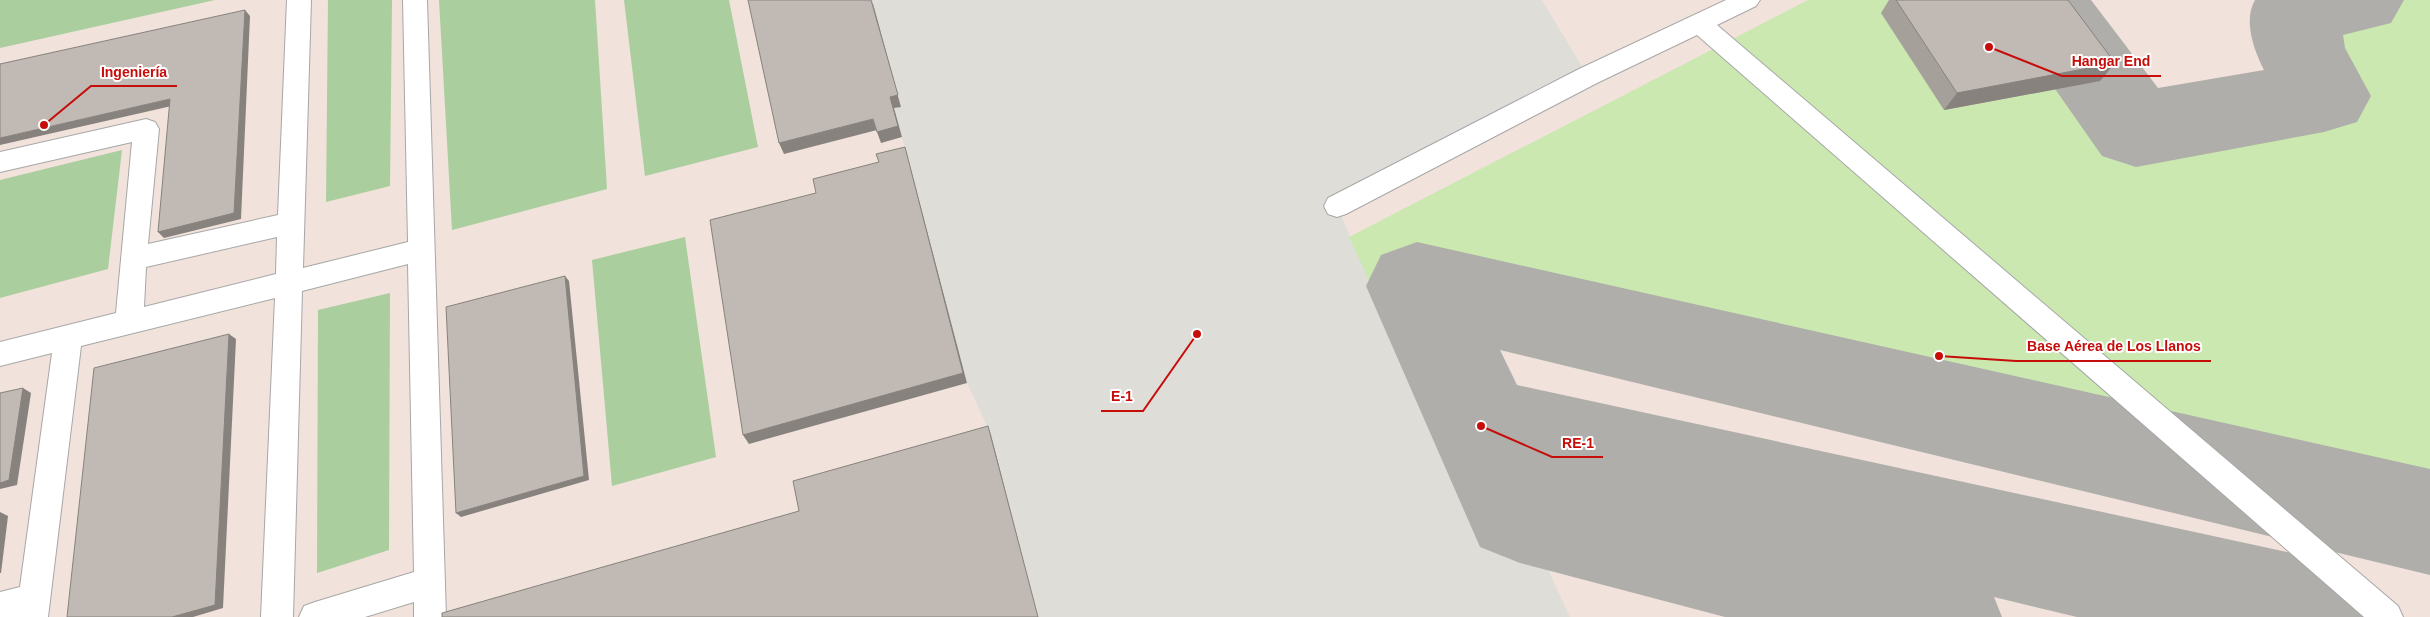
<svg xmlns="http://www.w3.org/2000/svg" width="2430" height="617" viewBox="0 0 2430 617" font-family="Arial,sans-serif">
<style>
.military{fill:#f1e2db}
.airport{fill:#dfddd8}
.grass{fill:#cae8b0}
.forest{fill:#abce9e}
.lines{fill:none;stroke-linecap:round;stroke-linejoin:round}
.taxiway{fill:#afaeaa;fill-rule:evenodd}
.minor-casing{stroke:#a7a7a7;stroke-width:2}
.minor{fill:#fff;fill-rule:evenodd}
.wall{fill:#a6a09b}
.shaded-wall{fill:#87827e}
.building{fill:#c1bab4;stroke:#87827e}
.leader{fill:none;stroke:#c70d09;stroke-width:2}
.callout-dot{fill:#c70d09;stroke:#fff;stroke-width:2}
.callout-label{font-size:14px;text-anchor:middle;font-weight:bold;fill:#c70d09;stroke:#fff;stroke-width:4;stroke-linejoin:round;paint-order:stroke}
</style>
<rect width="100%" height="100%" fill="#f0ede7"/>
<path class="military" d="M0 0H871L901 107 894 108 967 383 991 435 1038 617H0Z
M1542 0H2430V617H1570L1417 286 1370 283 1337 206 1588 76Z"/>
<path class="airport" d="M871 0H1542L1588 76 1337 206 1370 283 1417 286 1570 617H1038L991 435 967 383 894 108 901 106Z"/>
<path class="grass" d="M1808 0H1955L1944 110 2100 81 2136 129 2323 96 2299 49 2295 9 2359 0H2430V521L2071 443 1417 286 1370 283 1349 237Z"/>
<path class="forest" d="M0 0H215L0 48Z
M328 0H392L390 186 326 202Z
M439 0H595L607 189 452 230Z
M624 0H729L758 147 645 176Z
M122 150 108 269 0 298V180Z
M685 237 716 457 612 486 592 260Z
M390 293 389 550 317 573 318 310Z"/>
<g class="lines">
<path class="taxiway" d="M1996 0H2091L2158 88 2264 70C2254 50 2243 21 2255 0H2404L2391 23 2343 35 2345 48 2371 96 2357 122 2324 132 2136 167 2102 156 2009 23Z
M1417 242 2430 469V575L1500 350 1517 385 2319 559 2361 576 2378 617H2077L1994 597 2002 617H1725L1520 563 1480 547 1366 286 1381 255Z"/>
<defs>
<path id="minor" d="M287 0H311L303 268 408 242 403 0H427L446 617H414V602L365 617H299L304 606 315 602 414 572 408 264 302 291 293 617H261L275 298 81 346 48 617H0V592L20 587 52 353 0 366V342L116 313 132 142 0 172V152L146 119 155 122 159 129 148 244 278 215ZM277 237 276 274 144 307 146 267Z
M1726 0H1760L1756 6 1717 25 2398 606 2403 617H2364L1697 35 1597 83 1346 214 1337 217 1328 214 1324 206 1328 198 1579 69Z"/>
</defs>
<use href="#minor" class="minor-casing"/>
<use href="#minor" class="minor"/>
</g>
<path class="wall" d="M1889 0H2068L2115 63 2100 81 1944 110 1881 13Z"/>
<path class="shaded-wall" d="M872 0 901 107 894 108 902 137 881 143 877 132 890 97Z
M245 10 250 16 241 219 164 238 158 232Z
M2115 63 2100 81 1944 110 1957 93Z
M170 99 176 105 0 145V138Z
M873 119 877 130 784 154 779 143Z
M905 147 967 383 749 444 743 435Z
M565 276 569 281 589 480 461 517 456 513Z
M229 334 236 339 223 608 193 617H172Z
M23 388 31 393 17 485 0 489V483Z
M988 426 991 435 1038 617Z
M0 512 8 516 1 573H0Z"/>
<path class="building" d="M748 0H871L898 95 890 97 898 126 877 132 873 119 779 143Z
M1896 0H2068L2115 63 1957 93Z
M245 10 234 213 158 232 170 99 0 138V64Z
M905 147 963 373 743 435 710 220 816 193 813 179 879 162 876 154Z
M565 276 584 476 456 513 446 307Z
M229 334 215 605 172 617H67L94 368Z
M23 388 9 480 0 483V393Z
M988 426 1038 617H442V613L799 511 793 481Z"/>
<path class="leader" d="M1989 47L2062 76H2161M44 125L91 86H177M1939 356L2016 361H2211M1197 334L1143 411H1101M1481 426L1552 457H1603"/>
<g class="callout-dot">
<circle cx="1989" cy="47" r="5"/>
<circle cx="44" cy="125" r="5"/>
<circle cx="1939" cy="356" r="5"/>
<circle cx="1197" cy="334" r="5"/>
<circle cx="1481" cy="426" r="5"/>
</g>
<g class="callout-label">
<text x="2111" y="66">Hangar End</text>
<text x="134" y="77">Ingeniería</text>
<text x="2114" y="351">Base Aérea de Los Llanos</text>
<text x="1122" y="401">E-1</text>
<text x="1578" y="448">RE-1</text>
</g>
</svg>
